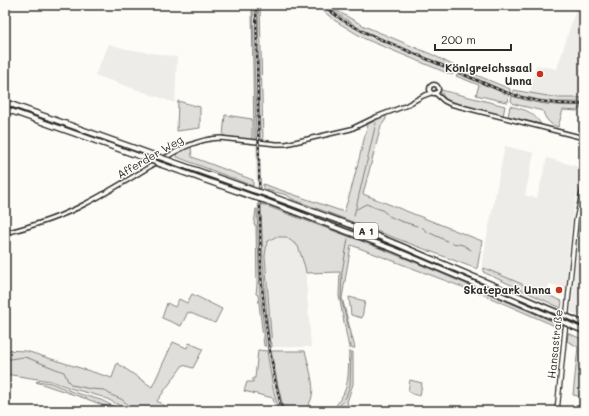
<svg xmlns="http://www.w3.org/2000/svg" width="589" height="416" viewBox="0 0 589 416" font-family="Mali,sans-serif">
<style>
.built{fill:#edece8}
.green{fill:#dfdeda;stroke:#858482}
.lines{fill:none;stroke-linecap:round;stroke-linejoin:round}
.stream{stroke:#7e7d7b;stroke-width:1}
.tertiary-casing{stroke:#2b2b2b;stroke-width:6}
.secondary-casing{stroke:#2b2b2b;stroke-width:6}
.motorway-casing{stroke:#2b2b2b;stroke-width:7}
.tertiary{stroke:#fdfcf7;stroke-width:3}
.secondary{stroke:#fdfcf7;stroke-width:3.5}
.motorway{stroke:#fdfcf7;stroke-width:4}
.rail-casing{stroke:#2b2b2b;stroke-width:2.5}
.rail{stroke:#fdfcf7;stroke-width:1;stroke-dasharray:3;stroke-linecap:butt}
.motorway-bridge-casing{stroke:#2b2b2b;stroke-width:7;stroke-linecap:butt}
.motorway-bridge{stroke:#fdfcf7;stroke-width:4}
.poi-dot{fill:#c8321e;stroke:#fdfcf7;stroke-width:1.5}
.labels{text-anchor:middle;stroke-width:3;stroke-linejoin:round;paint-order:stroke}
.shield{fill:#fdfcf7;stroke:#6a6a68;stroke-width:1}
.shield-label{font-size:10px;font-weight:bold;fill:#2b2b2b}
.poi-label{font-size:11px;font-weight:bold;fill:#2b2b2b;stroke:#fdfcf7;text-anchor:end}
.street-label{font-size:11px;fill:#2b2b2b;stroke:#fdfcf7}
</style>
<rect width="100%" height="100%" fill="#fdfcf7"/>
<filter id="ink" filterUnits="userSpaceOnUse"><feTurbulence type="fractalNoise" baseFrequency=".025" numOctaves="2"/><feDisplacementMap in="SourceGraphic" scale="8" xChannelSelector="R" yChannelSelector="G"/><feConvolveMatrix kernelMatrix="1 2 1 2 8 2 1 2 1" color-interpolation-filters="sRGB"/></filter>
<g filter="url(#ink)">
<path class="built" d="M253 5H258L261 189 256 187Z
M321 5H325L348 22 373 35 457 71 455 72 371 37 347 24 327 10Z
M577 5H584V98H559L530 93 536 65 557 69Z
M109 44 126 49 177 57 175 103 95 75Z
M461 72 510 93 509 95 459 74Z
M513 94 539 100 555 102H584V105L568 106 538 103 517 97 512 96Z
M505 146 534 153 525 195 537 198 547 158 583 168 574 208 570 234 566 288 549 284 547 295 482 268 486 242Z
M584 199V317L571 312 582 206Z
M257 203 261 204 262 242 265 293 270 347 278 386 284 411H279L273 388 266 346 260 295Z
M275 237H286L298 246 305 267 311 347H272L265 256 267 242Z"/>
<path class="green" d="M252 5H253L256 140H254Z
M258 5H260L263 141H260Z
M316 5H321C343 24 369 36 396 47 416 55 435 64 455 72L452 75 365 39 334 20Z
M325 5H329L332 8 364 26 433 55 460 69 457 71 373 35 357 27Z
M464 70 510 89V93L461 72Z
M459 74 509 95 508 102H506L476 95 479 85 456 76Z
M440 86 441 90 505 106 503 116 446 100 441 92 439 93V90Z
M513 90 559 98H584V102H555L539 100 513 94Z
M512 96C535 104 560 107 584 105V108H579L578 111 563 110 558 127C550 125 545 119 543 111L514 104 511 101Z
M178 101 200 107V128L177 131Z
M510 106C525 110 531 110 541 124L508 117Z
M225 115 252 119V138L250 140 223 136Z
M386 115V119L381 126 363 194 482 241 477 269 292 199 287 195 263 189V184L344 212 351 190 368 124Z
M191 147 192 157 253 180V186L177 157V152Z
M261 204 369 244 419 264 473 287V291L351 245 342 298 355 348H349L339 296 340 272 306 273 305 267 298 246 286 237H275L267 242 265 256 272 347H270C265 299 262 252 261 204Z
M256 209H257L260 295 266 346H264L258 295 256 294 257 285 256 225H254Z
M484 268 562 301 561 308 483 272Z
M478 289 563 326 562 329 477 292Z
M192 294 222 309 215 323 188 312 181 326 162 318 167 303 175 307 179 299 187 303Z
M349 297 365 301 362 318 351 315Z
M568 333 584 340V397L573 395 578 347 567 341Z
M173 342 187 348 189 343 203 349 193 368 183 365 157 401 165 406 163 411H127L119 405 103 397 73 389 51 381 5 374V350L26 351 112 378 117 363 152 387Z
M258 350 267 351 273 388 279 411H276L273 398 244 391 247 382H253V378H255Z
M271 351H305C308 363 315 386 312 396 311 402 308 406 305 411H284L278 386Z
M349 352H353V384L347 402 348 405 347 411H331C335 407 338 403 341 398 350 385 348 367 349 352Z
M410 380 422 383 420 396C406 393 408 392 410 380Z
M37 381 51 383 73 392 101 400 113 406 121 411H114L110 408 87 399 36 382Z"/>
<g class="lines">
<path class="stream" d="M357 209 366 204 382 210 387 214
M354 216 376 123
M389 216 400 221 417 226
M422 227 426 231 447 241
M348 239 342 272 341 298 350 333 351 347
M452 243 463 245 471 250
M5 359H10L23 357 28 358 61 371 64 372 68 381 72 385 91 389 104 390 111 395 121 399 124 401 133 411
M336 411 346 397 350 385 351 353"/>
<defs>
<path id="tertiary" d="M429.5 89a4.5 4.5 0 1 1 9 0a4.5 4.5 0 1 1-9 0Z
M435 93 444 101 450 104 584 138
M5 233C33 226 59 218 85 204 107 193 129 179 151 166 173 153 194 139 220 138L276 144H286L351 129 376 117 405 106 423 96 431 93"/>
<path id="secondary" d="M557 411 576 221 584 184"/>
<path id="motorway" d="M5 102 154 155
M5 109 147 159
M168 160 253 190
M162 165 253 197
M263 193 350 225 397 244 559 313
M263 200 395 250 466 280 559 320
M573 319 584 324
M574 327 584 331"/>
</defs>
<use href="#tertiary" class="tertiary-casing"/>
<use href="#secondary" class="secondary-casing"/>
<use href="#motorway" class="motorway-casing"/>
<use href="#tertiary" class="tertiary"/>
<use href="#secondary" class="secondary"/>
<use href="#motorway" class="motorway"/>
<defs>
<path id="rail" d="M256 5 261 274C264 320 271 366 282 411
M323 5 342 20 364 32 502 91C528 101 556 105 584 104"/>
</defs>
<use href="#rail" class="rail-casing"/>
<use href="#rail" class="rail"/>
<defs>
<path id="motorway-bridge" d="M154 155 168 160
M147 159 162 165
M253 190 263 193
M253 197 263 200
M559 313 573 319
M559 320 574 327"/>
</defs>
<use href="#motorway-bridge" class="motorway-bridge-casing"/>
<use href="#motorway-bridge" class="motorway-bridge"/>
</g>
</g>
<g class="poi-dot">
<circle cx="540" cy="74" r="4"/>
<circle cx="559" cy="290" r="4"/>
</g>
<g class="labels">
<rect class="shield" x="354" y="223" width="24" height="16" rx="3"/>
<g class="shield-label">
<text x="366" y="235">A 1</text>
</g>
<g class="poi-label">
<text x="532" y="72">Königreichssaal<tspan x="532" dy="13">Unna</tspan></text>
<text x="551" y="294">Skatepark Unna</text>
</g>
<g class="street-label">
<text transform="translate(150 157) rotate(-30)" y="4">Afferder Weg</text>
<text transform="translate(555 344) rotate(-84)" y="4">Hansastraße</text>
</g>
</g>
<rect width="589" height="416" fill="none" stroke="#fdfcf7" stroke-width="20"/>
<rect x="10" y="10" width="569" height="396" fill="none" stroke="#2b2b2b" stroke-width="1.5" filter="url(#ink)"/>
<path d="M435 44v6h76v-6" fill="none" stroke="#2b2b2b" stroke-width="2"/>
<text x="441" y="44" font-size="12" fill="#2b2b2b" stroke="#fdfcf7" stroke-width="3" paint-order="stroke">200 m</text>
</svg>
